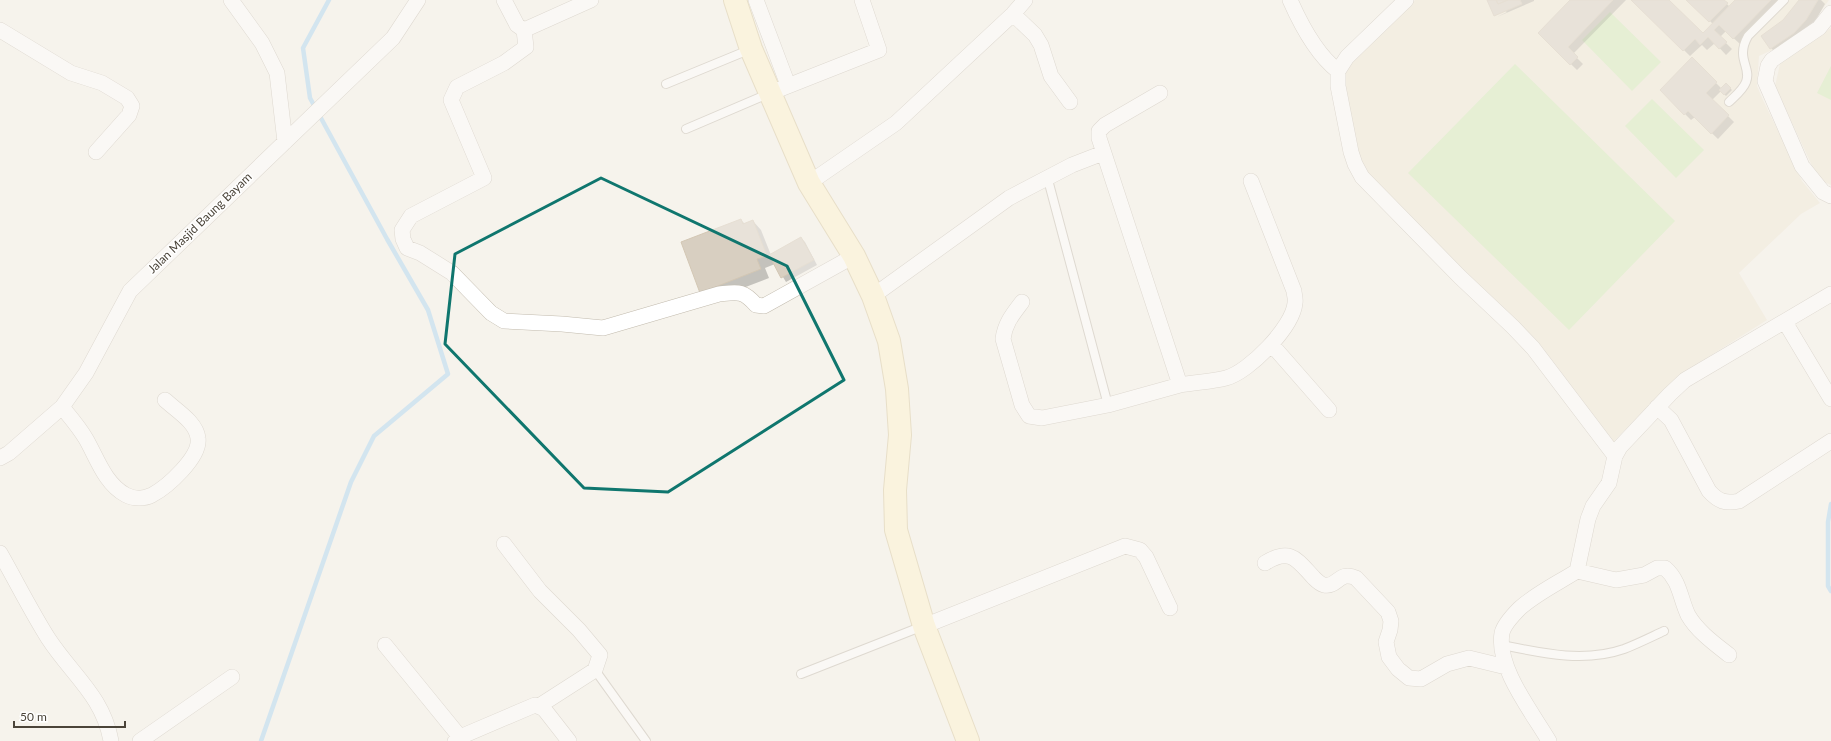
<svg xmlns="http://www.w3.org/2000/svg" width="1831" height="741" viewBox="0 0 1831 741" font-family="Lato,sans-serif">
<style>
.education{fill:#efe8d6}
.green{fill:#d2eab5}
.shadow{fill:#0003}
.lines{fill:none;stroke-linecap:round;stroke-linejoin:round}
.stream{stroke:#a9d4f2;stroke-width:4.5}
.building{fill:#d8cfc1;stroke:#d3c7b4}
.lane-casing{stroke:#c2bbae;stroke-width:10}
.street-casing{stroke:#c2bbae;stroke-width:16}
.secondary-casing{stroke:#d6c79b;stroke-width:24}
.lane{stroke:#fff;stroke-width:8}
.street{stroke:#fff;stroke-width:15}
.secondary{stroke:#fff3cd;stroke-width:22}
.marked{fill:none;stroke:#0f766e;stroke-width:3;stroke-linejoin:round}
.labels{text-anchor:middle;stroke-width:3;stroke-linejoin:round;paint-order:stroke}
.street-label{font-size:12px;fill:#4b4439;stroke:#fff}
</style>
<rect width="100%" height="100%" fill="#f6f3ec"/>
<path class="education" d="M1415 0H1829L1814 21 1781 46 1759 56 1757 86 1763 100 1802 181 1820 203 1801 214 1739 273 1767 320 1678 376 1613 442 1490 299 1365 172 1361 164 1346 97 1344 71Z
M1831 28V185L1822 181 1813 168 1775 86 1780 64Z"/>
<path class="green" d="M1610 12 1661 62 1632 91 1582 40Z
M1515 64 1675 221 1569 330 1408 173Z
M1831 66V100L1817 93Z
M1652 99 1704 150 1676 178 1625 126Z"/>
<path class="shadow" d="M1488 0H1534V1L1497 17 1507 12Z
M1572 0H1626L1573 54 1583 64 1577 70 1539 33Z
M1633 0H1668L1703 34 1713 24 1688 0H1723L1730 7 1737 0H1783L1740 44 1726 31 1720 37 1732 49 1726 55 1715 43 1707 50 1702 45 1690 56Z
M1801 0H1821L1825 4 1812 27 1777 54 1771 48 1784 21Z
M1692 59 1722 89 1726 84 1732 90 1726 96 1721 91 1712 100 1734 122 1718 139 1695 117 1691 120 1661 90Z
M741 220 745 224 753 221 761 230 771 255 801 238 805 242 817 265 786 282 775 264 765 268 769 278 709 301 701 292Z"/>
<g class="lines">
<path class="stream" d="M1831 504 1828 522V586L1831 591
M261 741 351 482 374 436 448 374 428 310 387 239 310 98 303 48 329 0"/>
</g>
<path class="building" d="M1487 0H1496L1498 4 1508 0H1520L1522 4 1494 16Z
M1496 0H1508L1498 4Z
M1570 0H1613L1568 47 1578 57 1570 65 1538 33Z
M1631 0H1669L1703 33 1735 0H1771L1733 39 1719 25 1714 30 1727 42 1719 49 1708 37 1700 45 1695 39 1683 51Z
M1686 0H1724L1728 3 1709 22Z
M1799 0H1818L1806 20 1794 33 1770 49 1761 36 1783 20Z
M1692 57 1717 82 1706 93 1729 115 1711 134 1688 111 1684 115 1660 90Z
M1726 83 1731 88 1724 95 1719 90Z
M741 219 743 224 753 220 767 256 757 259 761 269 700 293 681 242Z
M801 237 814 260 781 278 769 255Z"/>
<g class="lines">
<defs>
<path id="lane" d="M666 84 751 49
M1729 102C1735 96 1743 90 1746 82 1752 67 1735 59 1748 36L1784 0
M686 129 770 93
M1047 176 1108 405
M1502 645C1541 653 1584 663 1624 649 1637 644 1651 637 1664 631
M595 670 646 741
M801 674 923 626"/>
<path id="street" d="M231 0 262 43 277 73 285 142
M504 0 517 25 524 30
M756 0 788 85
M1290 0C1301 25 1316 54 1338 71
M1406 0 1347 57 1338 71V86L1351 152 1355 164 1362 177 1460 277 1513 327 1533 348 1615 456
M1831 13 1819 28 1772 60 1768 66 1765 81 1802 166 1823 192 1831 196
M1013 14 1035 35 1041 45 1051 76 1070 102
M0 30 71 73 102 83 127 98 132 106 129 115 96 152
M524 30 526 47 504 63 457 87 451 100 484 178 411 216 402 230 403 239 407 248 420 253 452 273 491 313 504 321 562 324 603 328 719 294C738 292 743 290 756 305L764 306 854 256
M524 30 591 0
M770 93 879 50 862 0
M809 183 896 123 1013 14 1025 0
M873 296 1009 198 1072 165 1103 153
M1022 302C1013 314 1005 323 1003 339L1022 405 1029 416 1042 418 1108 405 1180 385 1099 138V131L1105 125 1160 93
M1785 322 1831 399
M1272 345 1329 410
M1180 385C1195 382 1211 382 1226 378 1249 372 1293 327 1295 303 1296 299 1294 294 1294 291L1251 181
M62 407C71 418 79 427 86 439 97 458 105 484 126 495 134 499 144 499 152 495 167 487 201 457 198 438 196 422 177 411 165 400
M1657 407 1671 420 1709 491C1718 501 1725 504 1739 501L1831 441
M0 458 9 453 62 407 86 373 130 291 393 38 418 0
M504 544 540 591 579 630 600 655 595 670 539 706
M0 553C16 581 31 611 48 638 72 675 103 696 111 741
M1265 563C1291 547 1297 560 1314 578 1317 581 1320 584 1324 585 1337 588 1339 570 1356 578L1388 612 1391 621 1390 630 1386 642 1389 657 1398 669 1409 678 1421 679 1447 664 1469 658 1506 667
M1577 571 1616 580 1644 575 1657 568H1665C1680 581 1680 598 1688 615 1697 631 1715 644 1729 655
M924 626 1125 546 1140 550 1146 557 1170 608
M385 645 460 737
M140 741 232 677
M455 741 460 737 535 705 544 709 569 741
M1549 741C1532 712 1496 667 1502 633 1504 624 1514 614 1520 608 1537 593 1558 583 1577 571L1588 519 1593 506 1609 483 1615 456 1620 447 1670 394 1685 380 1831 294"/>
<path id="secondary" d="M735 0 751 49 809 183 854 256 873 296 889 341 897 389 900 435 895 490 896 530 924 626 968 741"/>
</defs>
<use href="#lane" class="lane-casing"/>
<use href="#street" class="street-casing"/>
<use href="#secondary" class="secondary-casing"/>
<use href="#lane" class="lane"/>
<use href="#street" class="street"/>
<use href="#secondary" class="secondary"/>
</g>
<path d="M0 0H1831V741H0ZM601 178 787 266 844 380 668 492 584 488 445 344 455 254Z" fill="#f6f3ec" fill-opacity=".55" fill-rule="evenodd"/>
<path class="marked" d="M601 178 787 266 844 380 668 492 584 488 445 344 455 254Z"/>
<g class="labels">
<g class="street-label">
<text transform="translate(200 223) rotate(-44)" y="4">Jalan Masjid Baung Bayam</text>
</g>
</g>
<path d="M14 721v6h111v-6" fill="none" stroke="#4b4439" stroke-width="2"/>
<text x="20" y="721" font-size="12" fill="#4b4439" stroke="#ffffff" stroke-width="3" paint-order="stroke">50 m</text>
</svg>
